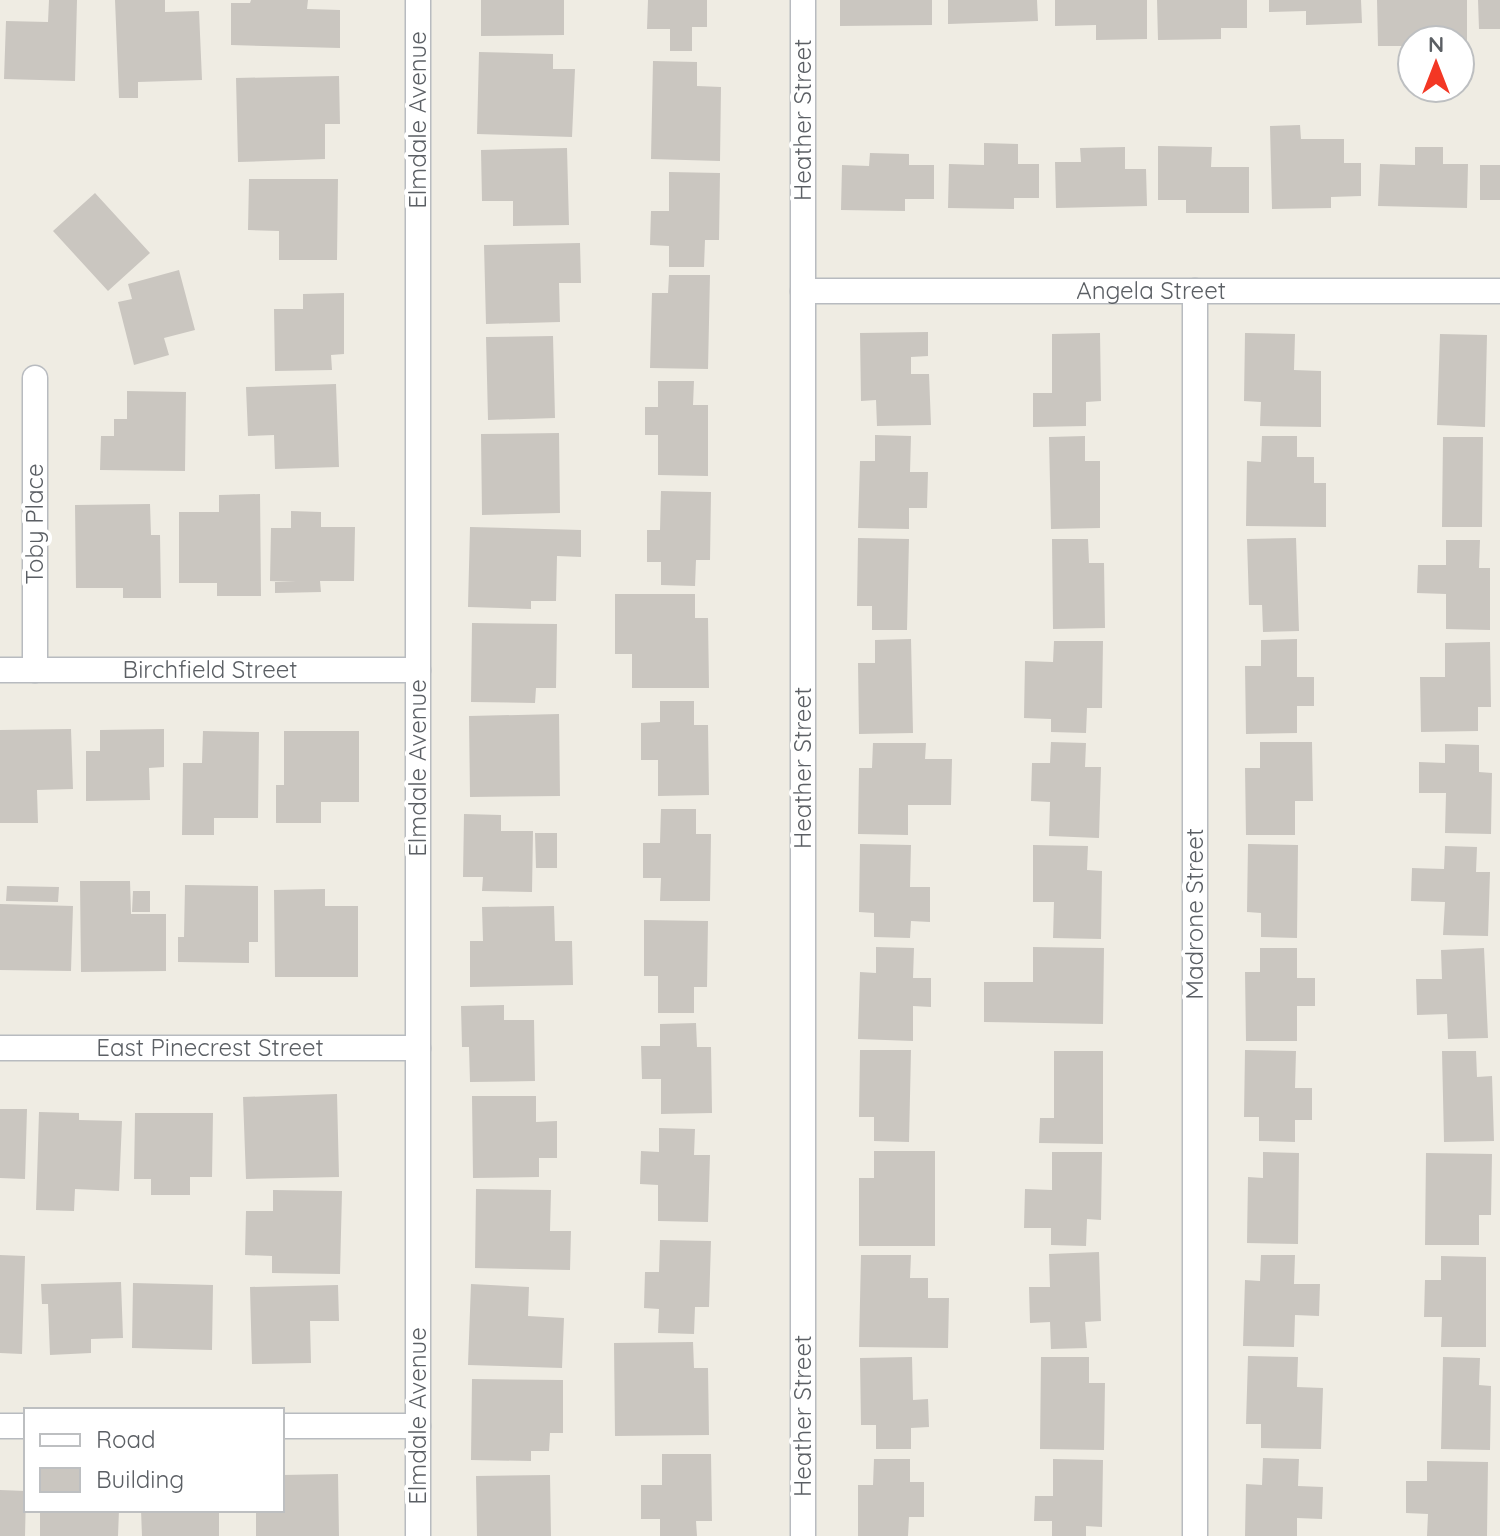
<svg xmlns="http://www.w3.org/2000/svg" width="1500" height="1536" viewBox="0 0 1500 1536" font-family="Quicksand,sans-serif">
<style>
.building{fill:#cac6c0}
.lines{fill:none;stroke-linecap:round;stroke-linejoin:round}
.minor-casing{stroke:#b8bbc0;stroke-width:27}
.minor{stroke:#fff;stroke-width:24}
.labels{text-anchor:middle;stroke-width:8;stroke-linejoin:round;paint-order:stroke}
.street-label{font-size:24px;fill:#5b5f64;stroke:#fff}
</style>
<rect width="100%" height="100%" fill="#efece3"/>
<path class="building" d="M49 0H77L75 81 4 79 6 21 48 22Z
M115 0H165V12L199 11 202 80 138 82V98H119Z
M251 0H308L307 9 340 10V48L231 45V3H250Z
M481 0H564V35L481 36Z
M648 0H707V27H692V51H670V29H647Z
M840 0H932V25L840 26Z
M948 0H1037L1038 21 948 24Z
M1055 0H1147V39L1096 40V25L1055 26Z
M1157 0H1247V28H1221V39L1158 40Z
M1269 0H1361L1362 23 1306 25V11L1269 12Z
M1377 0H1467V45H1460V40H1412V46H1378Z
M1478 0H1500V29H1479Z
M479 52 553 54V69H575L572 137 477 134Z
M653 61 697 62V86L721 87 720 161 651 159Z
M339 76 340 124H325V159L238 162 236 78Z
M1300 125 1301 139H1344V163H1361V196L1331 197V208L1272 209 1270 126Z
M984 143 1018 144V164H1039V198H1014V209L948 208 949 164 984 165Z
M1158 146 1212 147 1211 167H1249V213H1186V200H1158Z
M1125 147V169H1146L1147 206 1056 208 1055 162H1081L1080 148Z
M1415 147H1443V164H1468L1467 208 1378 206 1380 164 1415 165Z
M567 148 569 225 513 226V201H482L481 150Z
M870 153 909 154V165H934V199H905V211L841 210 842 165 869 166Z
M1480 165H1500V200H1480Z
M669 172 720 173 719 240H705L704 267H669V246L650 245 651 211H669Z
M249 179H338L337 260H279V231L248 230Z
M95 193 150 253 108 291 53 231Z
M580 243 581 283H559L560 322 486 324 484 245Z
M179 270 195 330 164 338 169 355 134 365 118 302 132 299 128 284Z
M669 275H710L708 369 650 368 652 293H668Z
M344 293V354L331 355 332 370 275 371 274 309H303V294Z
M928 332V356L911 357V374H929L931 425 877 426 876 400 861 401 860 333Z
M1100 333 1101 401 1086 402V426L1033 427V393H1052V334Z
M1245 333 1295 334 1294 370 1321 371V427L1260 426 1261 402 1244 401Z
M1440 334 1487 335 1485 427 1437 425Z
M553 336 555 418 488 420 486 337Z
M658 381H694L693 405H708V476L658 475V435H645V407H658Z
M336 384 339 467 275 469 274 435 248 436 246 387Z
M127 391 186 392 185 471 100 470 101 436H114V419H127Z
M559 433 560 513 482 515 481 434Z
M875 435 911 436 910 472H928L927 508H909V529L858 528 860 461H875Z
M1085 436V461H1100V528L1051 529 1049 437Z
M1262 436H1297V457H1314V483H1326V527L1246 526 1247 461 1261 462Z
M1443 437H1483L1482 527H1442Z
M661 491 711 492 710 560H696L695 586 661 585V562H647V530H660Z
M260 494 261 596H217V583H179V512H219V495Z
M150 504 151 535H160L161 598H123V588H76L75 505Z
M291 511 321 512V527H355L354 581H320L321 592 275 593V582H296L270 581 271 528H291Z
M470 527 581 530V557L557 556 556 601H531V609L468 607Z
M858 538 909 539 907 630H872V606H857Z
M1296 538 1299 631 1263 632 1262 605H1249L1247 539Z
M1052 539H1088L1089 563H1104L1105 628 1053 629Z
M1446 540H1480L1479 568H1490V630L1446 629V594L1417 593 1418 565H1446Z
M615 594H695V618H708L709 688H632V654H615Z
M472 623 557 624 556 688H536L535 703 471 702Z
M911 639 913 733 859 734 858 663H875V640Z
M1297 639V677H1314V706H1297V733L1246 734 1245 666H1261V640Z
M1054 641H1103L1102 708H1087L1086 733 1051 732V719L1024 718 1025 661 1053 662Z
M1490 642 1491 707H1478V731L1421 732 1420 677H1445V643Z
M660 701H694V725H708L709 795 658 796V760H641V723L660 722Z
M559 714 560 796 470 797 469 716Z
M71 729 73 789 37 790 38 823H0V730Z
M164 729V767L149 768 150 800 86 801V751H100V730Z
M203 731 259 732 258 818H214V835H182L183 763H202Z
M284 731H359V802H321V823H276V785H284Z
M1051 742 1086 743 1085 767H1101L1099 838 1049 836 1050 802 1031 801 1032 763H1050Z
M1260 742H1312L1313 801H1295V835H1246L1245 768H1260Z
M873 743H926L925 759H952L951 805H908V835L858 834 859 768H872Z
M1445 744 1479 745V772L1492 773 1491 834 1445 833 1446 793H1419V762L1445 763Z
M661 809H696V834H711L710 901H660L661 878H643V843H660Z
M464 814 501 815V831H533L532 892 482 891 483 877H463Z
M535 833H557V868H536Z
M860 844 911 845 910 887H930V922L911 921 910 938 874 937V913L859 912Z
M1248 844 1298 845 1297 938 1261 937V913L1247 912Z
M1033 845 1088 846 1087 870 1102 871 1101 939 1053 938 1054 902H1033Z
M1445 846 1477 847 1476 872H1490L1488 936 1443 935 1445 902 1411 901 1412 868 1444 869Z
M80 881H130L131 914H166V971L81 972Z
M185 885 258 886V942H249V963L178 962V937H184Z
M7 886 59 887 58 902 6 901Z
M325 889V906H358V977H275L274 890Z
M133 891H150V912H132Z
M0 904 73 906 71 971 0 970Z
M554 906 555 941H572L573 985 470 987V941H483L482 907Z
M644 920 708 921 707 987H694V1013H658V976H644Z
M876 947 914 948 913 978H931V1007L913 1006V1041L858 1039 860 972 876 973Z
M1033 947 1104 948 1103 1024 984 1022V982H1033Z
M1260 948H1297V978H1315V1006H1297V1041H1246L1245 972H1260Z
M1484 948 1488 1038 1448 1039 1447 1014 1417 1015 1416 979H1442L1441 950Z
M504 1005V1020H534L535 1081 470 1082 469 1047H462L461 1006Z
M696 1023 697 1047H711L712 1113 661 1114V1079H642L641 1046H660V1024Z
M860 1050H911L909 1142 874 1141V1117H859Z
M1245 1050 1296 1051 1295 1088H1312V1120H1295V1142L1259 1141V1117H1244Z
M1054 1051H1103V1144L1039 1143 1040 1118H1054Z
M1442 1051H1476L1477 1077 1492 1076 1494 1141 1444 1142Z
M337 1094 339 1177 246 1179 243 1097Z
M472 1096H536V1122L557 1121V1158H539V1177L473 1178Z
M0 1109H27L25 1179 0 1178Z
M39 1112 79 1113V1120L122 1121 119 1191 75 1189 74 1211 36 1210Z
M135 1113H213L212 1177H190V1195H151V1179H134Z
M659 1128 695 1129 694 1155H710L708 1222 658 1221V1185L640 1184 641 1151 659 1152Z
M874 1151H935V1246H859V1178H874Z
M1052 1152H1102L1101 1220 1087 1219 1086 1246 1051 1245V1228H1024L1025 1189 1052 1190Z
M1263 1152 1299 1153 1298 1244 1247 1243 1248 1177 1263 1178Z
M1426 1153 1492 1154 1491 1215H1479V1245H1425Z
M476 1189 551 1190 550 1231H571L570 1270 475 1268Z
M273 1190 342 1191 340 1274 272 1273V1256L245 1255 246 1211H273Z
M660 1240 711 1241 709 1307H695L694 1334 658 1333 659 1309 644 1308 645 1272H659Z
M1099 1252 1101 1321 1085 1322 1087 1348 1051 1349 1050 1322 1030 1323 1029 1287H1050L1049 1254Z
M0 1255 25 1256 22 1354 0 1353Z
M861 1255H911L910 1278H928V1298H949L948 1348 859 1347Z
M1261 1255H1295L1294 1284H1320L1319 1316 1295 1315 1294 1347 1243 1346 1245 1280 1260 1281Z
M1441 1256 1486 1257V1347H1441L1442 1317H1424L1425 1280H1441Z
M121 1282 123 1338 91 1339V1353L50 1355 48 1304H42L41 1284Z
M133 1283 213 1285 212 1350 132 1348Z
M471 1284 529 1287 528 1316 564 1318 562 1368 468 1365Z
M338 1285 339 1321H310L311 1363 252 1364 250 1287Z
M693 1342 694 1368H708L709 1435 615 1436 614 1343Z
M1248 1356 1298 1357 1297 1387 1323 1388 1321 1449 1261 1448V1424H1246Z
M912 1357 913 1400 928 1399 929 1427 911 1428V1449H876V1425H861L860 1358Z
M1041 1357H1089V1383H1105L1104 1450 1040 1449Z
M1443 1357 1480 1358 1479 1385 1491 1386 1490 1450 1441 1449Z
M472 1379 563 1380V1433H550L549 1451H531V1461L471 1460Z
M662 1454H711L712 1521H696L697 1536H660V1519H641V1485H662Z
M1263 1458 1299 1459 1298 1486 1323 1487 1322 1519 1297 1518V1536H1245L1246 1484 1262 1485Z
M874 1459H910V1482H924V1517H909L908 1536H858V1485H873Z
M1053 1459 1103 1460 1102 1527 1086 1526V1536H1052V1521H1034L1035 1496H1053Z
M1427 1461 1488 1462 1487 1536H1427L1428 1514 1406 1513V1481H1427Z
M338 1474 339 1536H256V1510H282V1475Z
M550 1475 551 1536H477L476 1476Z
M0 1490 26 1491 25 1536H0Z
M40 1510H119L118 1536H40Z
M141 1510H219V1536H142Z"/>
<g class="lines">
<defs>
<g id="minor">
<path d="M418 0V1536"/>
<path d="M803 0V1536"/>
<path id="s1" d="M803 291H1500"/>
<path d="M1195 291V1536"/>
<path d="M35 378V670"/>
<path id="s2" d="M0 670H418"/>
<path id="s3" d="M0 1048H418"/>
<path d="M0 1426H26"/>
<path d="M282 1426H418"/>
</g>
</defs>
<use href="#minor" class="minor-casing"/>
<use href="#minor" class="minor"/>
</g>
<g class="labels">
<g class="street-label">
<text transform="translate(418 120) rotate(-90)" y="8">Elmdale Avenue</text>
<text transform="translate(803 120) rotate(-90)" y="8">Heather Street</text>
<text dy="8" stroke="none"><textPath href="#s1" startOffset="348">Angela Street</textPath></text>
<text transform="translate(35 524) rotate(-90)" y="8">Toby Place</text>
<text dy="8" stroke="none"><textPath href="#s2" startOffset="210">Birchfield Street</textPath></text>
<text transform="translate(418 768) rotate(-90)" y="8">Elmdale Avenue</text>
<text transform="translate(803 768) rotate(-90)" y="8">Heather Street</text>
<text transform="translate(1195 914) rotate(-90)" y="8">Madrone Street</text>
<text dy="8" stroke="none"><textPath href="#s3" startOffset="210">East Pinecrest Street</textPath></text>
<text transform="translate(418 1416) rotate(-90)" y="8">Elmdale Avenue</text>
<text transform="translate(803 1416) rotate(-90)" y="8">Heather Street</text>
</g>
</g>
<rect x="24" y="1408" width="260" height="104" fill="#ffffff" stroke="#bdbfc1" stroke-width="2"/>
<rect x="40" y="1434" width="40" height="12" fill="#ffffff" stroke="#bdbfc1" stroke-width="2"/>
<text x="96" y="1448" font-size="24" fill="#5b5f64">Road</text>
<rect x="40" y="1468" width="40" height="24" fill="#cac6c0" stroke="#bdbfc1" stroke-width="2"/>
<text x="96" y="1488" font-size="24" fill="#5b5f64">Building</text>
<g transform="translate(1436 64)"><circle r="38" fill="#ffffff" stroke="#bdbfc1" stroke-width="2"/>
<path d="M0-6L14 30L0 20L-14 30Z" fill="#f33724"/>
<text y="-12" font-size="22" font-weight="bold" text-anchor="middle" fill="#5b5f64">N</text>
</g>
</svg>
